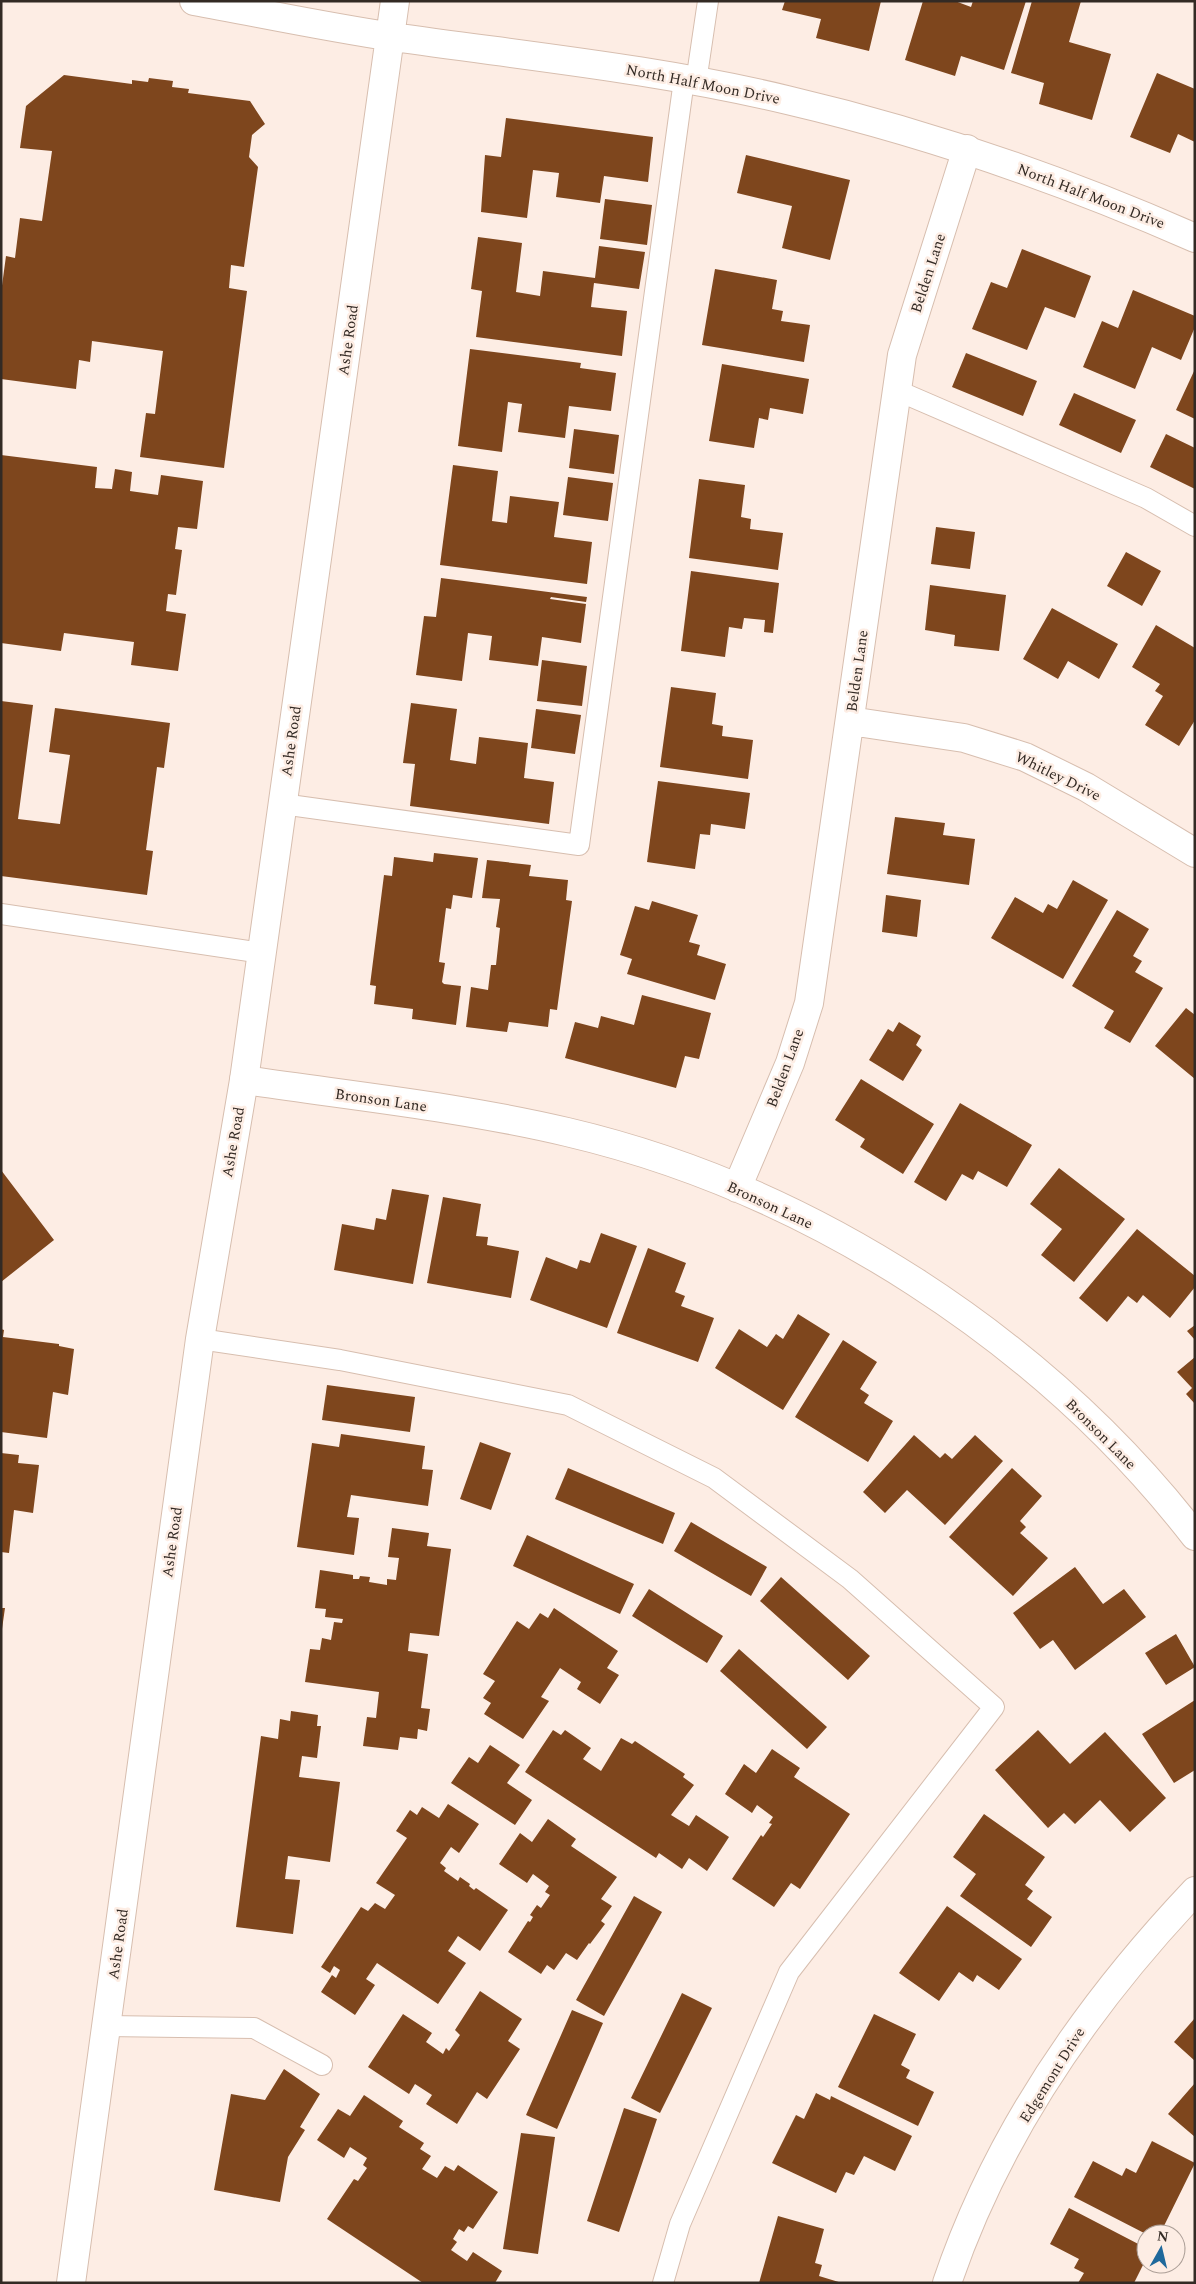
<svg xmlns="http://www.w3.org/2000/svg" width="1196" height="2284" viewBox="0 0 1196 2284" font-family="Spectral,serif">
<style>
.building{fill:#7e461d}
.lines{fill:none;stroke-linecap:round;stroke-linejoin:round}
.lane-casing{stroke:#d7beaf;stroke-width:22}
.street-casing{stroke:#d7beaf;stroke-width:30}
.secondary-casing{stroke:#d7beaf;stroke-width:30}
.lane{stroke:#fff;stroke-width:20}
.street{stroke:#fff;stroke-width:28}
.secondary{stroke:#fff;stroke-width:28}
.labels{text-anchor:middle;stroke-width:5;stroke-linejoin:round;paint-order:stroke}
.street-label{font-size:15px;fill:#332a24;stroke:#fdede4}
</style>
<rect width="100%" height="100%" fill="#fdede4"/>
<path class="building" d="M785 1H881L869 51 816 38 821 19 782 10Z
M923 1H955L971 7 973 1H1026L1004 70 961 56 955 76 905 60Z
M1032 1H1081L1069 42 1111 54 1092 120 1039 104 1044 83 1011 73Z
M1157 73 1195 89V142L1178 134 1170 153 1130 137Z
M64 75 132 84V80L148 82 149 78 173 81 172 87 189 89 188 93 250 101 265 124 252 135 249 157 258 167 244 267 231 265 229 288 247 291 224 468 140 457 146 413 155 414 163 351 92 341 90 362 79 360 76 389 1 379V293L6 256 15 258 20 218 42 221 52 151 20 148 26 106Z
M506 118 653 137 648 182 604 176 600 203 556 197 559 173 533 170 527 218 481 212 485 155 501 157Z
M746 155 850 180 830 260 782 248 792 206 737 193Z
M605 199 652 205 647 245 600 239Z
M478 237 522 243 516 292 540 296 543 271 595 278 599 246 645 252 639 289 594 283 591 307 627 311 622 356 476 337 482 291 471 289Z
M1022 249 1091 276 1075 318 1045 307 1027 350 972 329 991 282 1007 288Z
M715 269 777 280 772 309 783 311 781 321 810 325 804 362 702 345Z
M1133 290 1195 316V327L1181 360 1152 347 1135 389 1083 367 1102 321 1118 328Z
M470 349 581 363 580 368 616 373 611 411 569 406 565 438 518 432 522 404 508 402 502 452 458 446Z
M966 353 1037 381 1023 416 952 387Z
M722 364 809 379 803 414 770 408 768 420 759 418 754 448 709 441Z
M1195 369V419L1176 410Z
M1074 393 1136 420 1121 453 1059 425Z
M574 429 619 435 614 474 569 468Z
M1166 434 1195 448V489L1150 467Z
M1 455 97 467 95 488 112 489 115 469 132 472 130 491 158 495 161 475 203 481 197 529 178 527 175 549 182 550 176 595 168 594 166 611 186 614 178 671 131 665 134 642 64 633 61 651 1 643Z
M453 465 498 471 492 521 507 523 510 496 559 502 554 537 592 542 587 584 440 565Z
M568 477 613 483 608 521 563 515Z
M699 479 745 485 741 517 751 519 750 529 783 533 778 570 689 558Z
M936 527 975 532 970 569 931 564Z
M1126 552 1161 571 1142 606 1107 586Z
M691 571 779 583 773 633 764 632 765 620 744 618 742 629 729 627 725 657 681 651Z
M441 578 587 597 586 602 551 597 550 599 586 604 581 643 542 637 538 666 489 660 492 636 468 633 462 681 416 675 424 616 436 617Z
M930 585 1006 595 999 651 954 646 955 635 925 630Z
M1052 608 1118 644 1099 679 1068 661 1058 679 1023 659Z
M1156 625 1195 648V720L1179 746 1145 725 1163 696 1155 691 1160 684 1132 667Z
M542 660 587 666 582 706 537 701Z
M671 687 716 693 712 724 723 726 722 736 753 740 748 779 660 767Z
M1 701 33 705 18 819 60 824 70 755 49 752 55 708 170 723 164 768 157 767 146 850 153 851 147 895 1 876Z
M411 703 457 709 450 760 476 764 479 737 528 743 524 778 554 782 549 824 410 806 415 764 403 763Z
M536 709 581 715 575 754 531 748Z
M658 781 750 793 745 829 711 824 710 835 700 834 695 869 647 862Z
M895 817 945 823 943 835 975 839 969 885 887 874Z
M434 853 478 858 472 898 453 895 451 909 446 908 439 962 445 963 442 982 444 984 461 986 456 1025 412 1019 413 1009 374 1004 376 986 370 985 384 875 392 876 394 857 433 862Z
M487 860 531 865 529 876 568 880 566 900 572 901 557 1010 550 1009 548 1027 509 1022 507 1032 466 1027 471 987 488 990 491 965H496L500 928 496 927 500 899 482 898Z
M1073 880 1108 900 1063 979 991 938 1015 897 1043 913 1048 904 1057 909Z
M886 895 921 900 917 937 882 932Z
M652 901 698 915 689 942 700 945 697 955 726 964 715 1000 627 974 632 959 620 955 635 906 649 910Z
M1117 910 1149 929 1133 956 1142 961 1135 972 1163 988 1130 1043 1104 1028 1114 1011 1072 986Z
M642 995 711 1013 699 1059 685 1056 676 1088 565 1058 575 1022 598 1028 601 1016 634 1025Z
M1186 1008 1195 1015V1079L1155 1046Z
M899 1022 921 1036 916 1045 922 1050 903 1081 869 1060 888 1029 893 1032Z
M861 1079 934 1124 903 1174 860 1147 865 1139 835 1120Z
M960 1103 1032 1145 1007 1187 978 1171 973 1180 962 1174 946 1201 914 1182Z
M1059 1168 1125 1219 1074 1282 1041 1255 1062 1229 1030 1204Z
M1 1170 54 1240 1 1282Z
M392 1189 429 1195 413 1284 334 1270 342 1224 374 1230 376 1218 386 1220Z
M443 1197 481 1204 476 1236 488 1237 487 1245 519 1251 511 1298 427 1283Z
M1137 1229 1195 1276V1287L1170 1318 1143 1295 1137 1303 1128 1296 1107 1322 1079 1298Z
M601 1233 637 1246 607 1328 530 1300 546 1257 577 1269 580 1260 590 1263Z
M648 1248 686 1263 675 1292 685 1296 681 1306 714 1318 698 1362 617 1333Z
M798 1314 830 1334 783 1410 715 1368 739 1329 767 1347 776 1334 783 1339Z
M1195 1325V1340L1187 1331Z
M1 1329 4 1330 3 1337 59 1344V1346L74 1349 68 1395 53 1392 47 1438 1 1432Z
M843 1340 877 1362 860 1389 869 1395 864 1403 893 1421 868 1462 795 1417Z
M1195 1357V1404L1186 1394 1192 1388 1177 1372Z
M327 1385 415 1397 410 1432 322 1420Z
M341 1434 425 1446 422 1469 433 1470 428 1506 351 1495 347 1517 359 1518 354 1555 297 1547 312 1443 339 1447Z
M914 1435 940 1458 945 1453 952 1459 975 1435 1003 1461 945 1525 907 1490 885 1513 863 1492Z
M480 1442 511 1453 491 1510 460 1499Z
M1 1453 19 1455 18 1463 39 1465 33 1513 14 1510 9 1553 1 1552Z
M568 1468 675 1513 663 1544 555 1499Z
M1012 1468 1042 1496 1020 1521 1026 1527 1020 1533 1048 1558 1013 1596 949 1537Z
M691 1522 767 1567 751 1596 674 1551Z
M392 1528 429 1533 427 1546 451 1549 439 1636 410 1633 408 1651 428 1654 421 1708 430 1709 427 1731 418 1729 417 1739 400 1737 398 1750 363 1746 367 1717 376 1718 379 1692 305 1682 310 1649 320 1650 322 1638 331 1640 334 1622 342 1623 343 1619 325 1617 326 1609 315 1608 320 1570 353 1575V1579H359L360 1576 370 1577 369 1582 387 1585V1579L396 1580 399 1558 388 1557Z
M527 1535 634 1584 620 1614 513 1566Z
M1075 1567 1103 1604 1124 1589 1146 1617 1075 1670 1053 1640 1040 1649 1013 1613Z
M781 1577 870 1656 848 1680 760 1601Z
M649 1589 723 1636 707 1663 632 1616Z
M1 1608H5L2 1629H1Z
M554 1608 618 1651 607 1668 619 1675 600 1704 577 1689 581 1682 560 1668 541 1697 549 1701 523 1739 484 1714 491 1703 483 1698 495 1681 483 1674 517 1621 529 1629 540 1613 548 1618Z
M1176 1634 1195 1667 1166 1685 1145 1653Z
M739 1649 827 1727 807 1749 720 1671Z
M1195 1700V1770L1174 1783 1142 1734Z
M291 1711 318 1715 317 1726H321L317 1758 302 1756 299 1777 340 1782 330 1862 288 1856 285 1879 300 1880 293 1934 236 1927 261 1736 278 1739 280 1719 290 1721Z
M553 1730 561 1735 565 1730 591 1748 583 1759 601 1771 621 1738 632 1744 635 1741 685 1774 683 1777 694 1785 671 1815 689 1826 696 1815 729 1837 707 1871 689 1858 682 1869 659 1853 656 1858 525 1772Z
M1038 1730 1070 1764 1105 1732 1166 1798 1130 1832 1100 1800 1075 1824 1064 1813 1048 1828 995 1770Z
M490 1745 520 1765 507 1783 532 1800 515 1825 451 1783 469 1757 478 1763Z
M772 1749 800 1768 794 1777 850 1814 800 1889 791 1883 774 1907 732 1879 761 1835 763 1837 772 1824 769 1823 773 1817 757 1805 752 1813 725 1794 744 1764 756 1773Z
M448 1804 479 1824 459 1853 451 1847 440 1863 446 1868 444 1871 458 1881 460 1877 470 1884 469 1886 474 1890 476 1888 508 1910 480 1951 458 1936 448 1951 466 1963 438 2004 377 1963 366 1979 375 1985 355 2015 321 1992 332 1975 336 1978 340 1970 334 1966 330 1973 321 1967 361 1907 368 1911 375 1903 385 1909 395 1895 376 1883 407 1838 396 1831 410 1810 417 1815 422 1807 439 1818Z
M984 1814 1045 1857 1025 1885 1033 1891 1027 1899 1052 1917 1031 1947 960 1896 976 1874 953 1857Z
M548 1819 576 1839 571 1846 617 1877 601 1899 612 1906 601 1921 605 1924 590 1944 589 1943 577 1960 566 1953 554 1970 547 1965 541 1974 508 1952 528 1921 530 1922 533 1917 530 1915 537 1905 541 1908 550 1895 545 1892 549 1886 533 1874 527 1883 499 1864 520 1833 532 1842Z
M634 1896 662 1912 604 2016 576 2000Z
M947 1906 1022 1959 999 1990 977 1975 973 1982 959 1972 939 2001 899 1973Z
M480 1991 522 2019 508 2041 520 2049 487 2099 477 2092 457 2124 426 2104 432 2095 415 2084 409 2094 368 2067 403 2014 432 2033 426 2042 443 2054 446 2048 449 2051 460 2035 455 2030Z
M682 1993 712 2008 660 2113 631 2098Z
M572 2010 603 2023 557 2129 526 2115Z
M874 2014 916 2034 901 2065 910 2070 906 2078 934 2092 918 2126 838 2087Z
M1195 2018V2061L1174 2042Z
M284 2069 320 2094 300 2127 305 2130 288 2157 280 2202 214 2190 231 2094 265 2100Z
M1195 2083V2137L1168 2114Z
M816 2093 830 2100 831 2096 912 2136 895 2171 864 2156 854 2175 846 2172 836 2193 772 2163 796 2115 804 2119Z
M364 2095 403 2121 399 2127 424 2143 420 2149 431 2156 422 2169 437 2178 445 2166 454 2171 458 2165 498 2192 473 2229 468 2226 464 2232 459 2229 453 2239 457 2242 451 2250 467 2261 473 2252 502 2271 495 2283H423L327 2219 354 2179 358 2181 367 2168 363 2165 367 2158 350 2147 344 2158 317 2140 338 2109 350 2116Z
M624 2108 657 2119 619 2232 587 2221Z
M521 2133 555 2137 538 2254 503 2249Z
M1152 2141 1195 2163 1160 2234H1146L1074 2197 1093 2161 1122 2176 1126 2168 1136 2173Z
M1069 2208 1146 2248V2259L1134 2283H1078L1084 2273 1074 2268 1079 2259 1050 2244Z
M778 2216 824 2229 815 2263 822 2265 819 2276 842 2283H759Z"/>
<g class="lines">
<defs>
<path id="lane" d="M696 82 708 1
M896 390 1146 498 1195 526
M282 804 579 845 684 80
M1 914 262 953
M200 1339 340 1360 568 1405 714 1478 850 1579 994 1707 789 1972 680 2224 663 2283
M106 2026 254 2028 322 2065"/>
<path id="street" d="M850 721 964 738 1025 757 1086 787 1195 853
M244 1080C352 1096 461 1107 567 1132 810 1189 1043 1340 1195 1536
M737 1188 790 1063 809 1003 902 355 967 149
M947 2283C997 2135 1089 2003 1195 1891"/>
<path id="secondary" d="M194 1C260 13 326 27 393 37 525 56 658 69 787 100 928 133 1063 180 1195 238
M71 2283 200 1339 244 1080 395 1"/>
</defs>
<use href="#lane" class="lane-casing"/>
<use href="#street" class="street-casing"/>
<use href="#secondary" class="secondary-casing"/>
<use href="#lane" class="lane"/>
<use href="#street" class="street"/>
<use href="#secondary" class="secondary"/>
</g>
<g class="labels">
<g class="street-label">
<text transform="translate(703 84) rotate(11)" y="5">North Half Moon Drive</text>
<text transform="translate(1091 196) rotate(21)" y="5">North Half Moon Drive</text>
<text transform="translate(928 273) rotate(-72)" y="5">Belden Lane</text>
<text transform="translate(348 340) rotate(-82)" y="5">Ashe Road</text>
<text transform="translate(857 671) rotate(-82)" y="5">Belden Lane</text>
<text transform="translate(291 741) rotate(-82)" y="5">Ashe Road</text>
<text transform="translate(1058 776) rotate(26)" y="5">Whitley Drive</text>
<text transform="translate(785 1068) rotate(-70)" y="5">Belden Lane</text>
<text transform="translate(381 1100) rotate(8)" y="5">Bronson Lane</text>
<text transform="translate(233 1142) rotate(-80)" y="5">Ashe Road</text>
<text transform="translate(770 1205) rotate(25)" y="5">Bronson Lane</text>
<text transform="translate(1101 1434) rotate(45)" y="5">Bronson Lane</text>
<text transform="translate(172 1542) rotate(-82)" y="5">Ashe Road</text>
<text transform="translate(118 1944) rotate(-82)" y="5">Ashe Road</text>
<text transform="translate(1052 2075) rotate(-58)" y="5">Edgemont Drive</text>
</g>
</g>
<rect width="1196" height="2284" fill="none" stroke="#332a24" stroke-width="5"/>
<g transform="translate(1161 2249) rotate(8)"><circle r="24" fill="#fdede4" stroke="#ac9f97"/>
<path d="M0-4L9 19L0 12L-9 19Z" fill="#1f699c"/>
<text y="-8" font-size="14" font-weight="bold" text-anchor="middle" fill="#332a24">N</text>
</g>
</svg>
